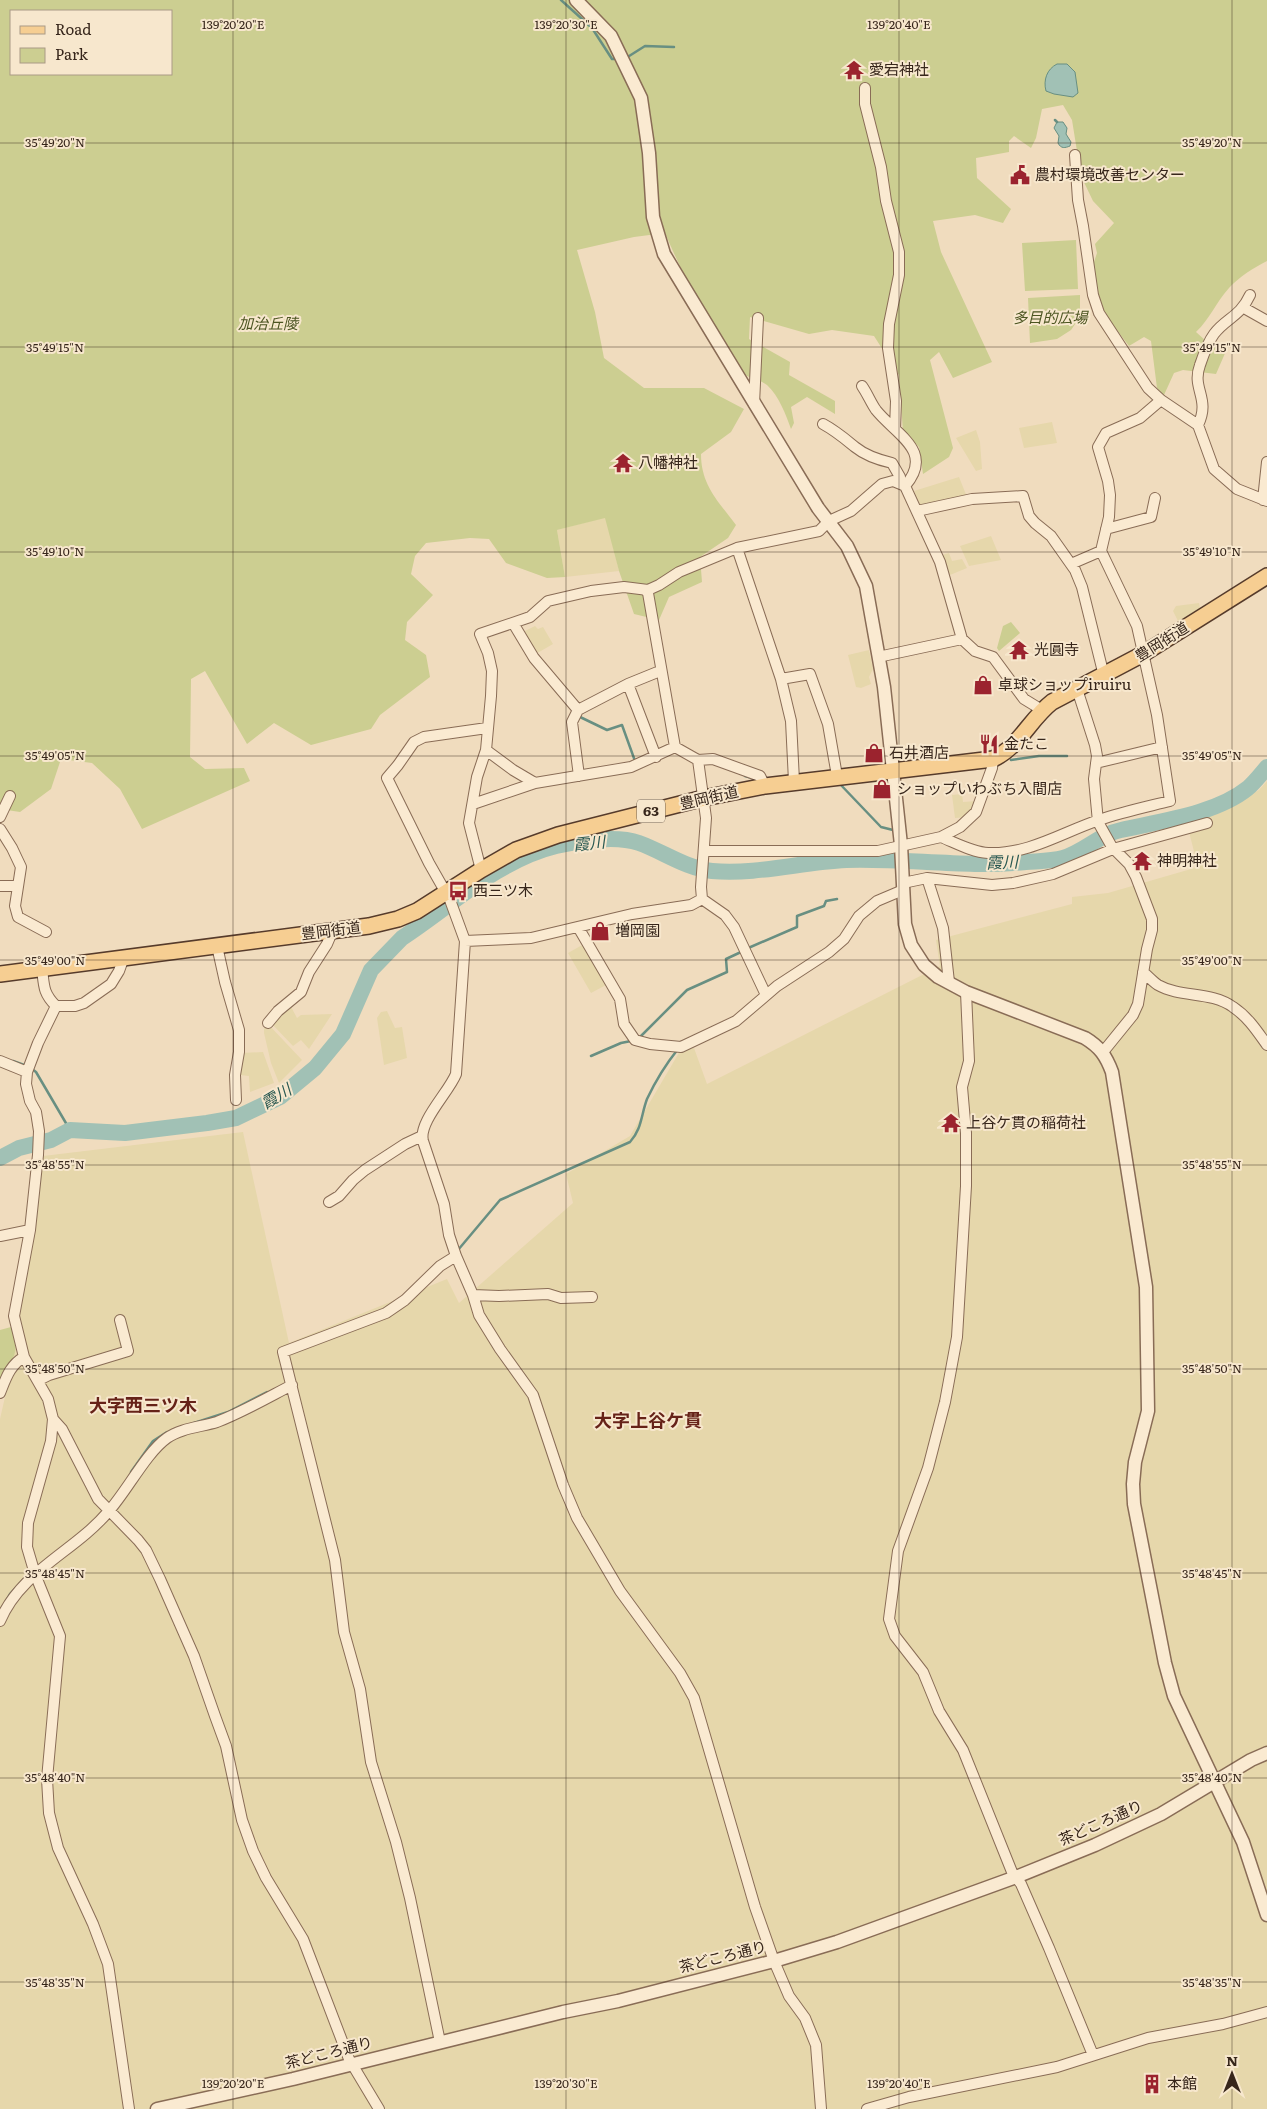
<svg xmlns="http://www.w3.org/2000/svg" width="1267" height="2109" viewBox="0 0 1267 2109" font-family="Literata,'Noto Sans JP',serif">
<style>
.farmland{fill:#e6d7ab}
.green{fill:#ccce91;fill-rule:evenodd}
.water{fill:#a1c1b5;stroke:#688f82}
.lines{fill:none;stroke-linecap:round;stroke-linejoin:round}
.stream{stroke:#688f82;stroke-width:2.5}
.river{stroke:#a1c1b5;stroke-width:16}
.minor-casing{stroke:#896c56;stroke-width:12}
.tertiary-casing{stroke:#896c56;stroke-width:15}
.primary-casing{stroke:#563b2b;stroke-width:18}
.minor{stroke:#faead1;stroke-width:10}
.tertiary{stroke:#faead1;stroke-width:12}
.primary{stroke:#f6ce92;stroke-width:15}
.ticks{fill:none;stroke:#37261b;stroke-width:1;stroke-opacity:0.45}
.labels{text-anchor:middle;stroke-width:4;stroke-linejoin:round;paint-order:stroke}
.shield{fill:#f7e7cd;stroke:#716050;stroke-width:1}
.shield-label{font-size:14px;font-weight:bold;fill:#37261b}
.poi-label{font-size:15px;fill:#37261b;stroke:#f7e7cd;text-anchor:start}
.park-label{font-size:15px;font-style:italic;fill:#4c5521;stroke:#f7e7cd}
.street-label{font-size:15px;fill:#37261b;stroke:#f7e7cd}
.water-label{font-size:16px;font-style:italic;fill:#295851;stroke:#f7e7cd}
.quarter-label{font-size:18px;font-weight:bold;fill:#662218;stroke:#f7e7cd}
.ticks-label{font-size:12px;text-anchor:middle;fill:#37261b;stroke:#f7e7cd;stroke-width:4;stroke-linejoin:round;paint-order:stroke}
</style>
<rect width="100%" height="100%" fill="#f0dcbe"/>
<path class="farmland" d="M1052 422 1057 443 1024 448 1019 428Z
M976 430 980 442 982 469 976 471 956 438Z
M959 477 967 497 921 508 914 491Z
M606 517 619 571 565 577 557 530Z
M991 536 1001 560 969 566 960 546Z
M949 553 952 561 962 559 967 568 950 575 942 555Z
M1199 603 1201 613 1179 623 1173 611 1176 606Z
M535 626 538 629 543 627 553 644 534 655 521 633Z
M869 650 873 669 869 677 871 684 861 688 856 687 848 655Z
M1267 781V2109H0V1419L13 1362 43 1156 243 1132 289 1343 447 1279 459 1303 573 1203 566 1174 630 1136 680 1051 694 1048 707 1084 940 966 936 940 1072 904V897L1108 893 1198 867 1188 828 1259 790Z
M962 794 963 802 977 801 968 817 955 818 952 795Z
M584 944 606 985 591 993 568 953Z
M289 1003 297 1018 301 1015 332 1014 309 1049 301 1040 293 1046 271 1023Z
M387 1011 395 1028 402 1027 407 1058 384 1065 377 1018 381 1012Z
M268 1024 302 1060 279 1083 271 1063 264 1033V1029Z
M263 1052 274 1083 250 1092 249 1076 240 1075 241 1053Z"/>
<path class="green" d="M0 0H1267V261C1253 268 1239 277 1229 288 1216 302 1210 319 1196 332L1206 341 1226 351 1216 374 1183 370 1174 373 1164 395 1157 388 1151 341 1144 337 1129 346 1099 307 1093 265 1097 253 1095 244 1114 223 1093 201 1081 176 1072 120 1063 105 1042 109 1036 138 1031 148 1014 136 1009 141V152L976 158 977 178 1011 209 1003 223 975 215 933 221 941 252 992 362 953 378 939 352 930 360 953 448 949 457 923 474 919 447 903 432 899 375 874 336 832 330 809 334 750 317 749 339 790 362 789 375 835 401V414L807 397 791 407 794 423 791 429C786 415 779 396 767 385 760 379 747 379 741 371 712 331 684 278 665 233L634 237 577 250 595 312 604 358 644 388H704L744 409 731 432 701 454C701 485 718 501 736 525L728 538 700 557 702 582 669 597 659 620 634 614 619 571 605 518 557 530 565 577 547 578 506 563 489 539 470 538 426 543 415 556 411 574 433 595 407 622 405 640 426 655 430 677 380 715 371 729 311 745 274 723 247 744 205 671 191 679 190 757 205 769 244 768 250 781 142 829 120 789 92 763 61 759 51 789 20 812 0 809ZM11 11H171V74H11Z
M1076 240 1078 289 1025 291 1022 243Z
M1080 295V317L1071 330 1057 339 1030 343 1028 298Z
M1011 622 1020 633 999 651 997 648 1003 626Z
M11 1327C21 1349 14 1361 0 1379V1330Z"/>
<path class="water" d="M1057 64H1067L1075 72 1078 93 1073 97 1054 94 1046 91C1043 80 1047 69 1057 64Z
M1057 122H1063L1067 128 1066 134 1071 142 1070 146C1065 148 1061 149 1058 143L1059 136 1054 128Z"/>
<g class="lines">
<path class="stream" d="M561 0 592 28 612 59H618
M626 58 645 46 674 47
M1055 120 1057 122
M578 716 607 730 622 725 635 761
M1011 760 1039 756H1067
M745 776 759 780
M839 783 881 827 893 830
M746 949 797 927V916L824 906 826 901 837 899
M639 1038 687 990 727 972 726 959 741 952
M591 1056 621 1043 631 1041
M13 1061 27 1066
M32 1069 36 1072 70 1130
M458 1250 500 1200 630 1142C642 1129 641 1115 647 1099 655 1082 666 1064 678 1049
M194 1423 228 1412 267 1392
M131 1472 153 1441 167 1432
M1 1610 10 1594 31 1571"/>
<path class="river" d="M0 1158 19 1148 51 1140 70 1130 125 1133 207 1123 236 1118 280 1097 315 1068 343 1034 371 970 402 938C451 906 498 860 556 846 579 841 616 835 639 843 664 852 685 868 712 871 756 875 802 862 846 860 906 858 966 868 1026 862 1039 861 1052 861 1063 858 1084 852 1100 834 1121 830 1161 821 1216 814 1248 788 1255 782 1261 774 1267 767"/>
<defs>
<path id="minor" d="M865 88V104L881 167 886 201 899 252V275L889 324 888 348 896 401 895 429
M1075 155 1078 200 1083 226 1093 295 1099 313 1148 388 1161 400 1198 425 1214 469 1237 489 1267 501
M1244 308 1267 321
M862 386C867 393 871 403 876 410 896 435 935 451 905 486
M754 404 758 318
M823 424C836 431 844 438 855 447 866 456 879 460 892 463L900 477V482
M1198 425C1211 398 1191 389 1200 365 1203 356 1208 342 1214 334 1226 318 1240 317 1250 295
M1263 500 1267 462
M917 511 972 499 1023 496 1029 516 1035 523 1051 536 1075 570 1082 587 1104 676
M1106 529 1151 517 1155 498
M737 548 781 679 791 721 794 781
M1071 564 1101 551
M645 590 648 593 675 747
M513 623 534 658 578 710
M878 657 962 639
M781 679 810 674 828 724 837 776
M628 684 656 757
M1077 689 1095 745 1097 756 1094 779 1098 822 1112 847 1129 864 1136 877 1152 919V930L1147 949 1138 1004 1133 1015 1103 1052
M487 728 424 737 414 742 398 765 387 778 429 863 450 900 465 941 456 1074C449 1092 418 1122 423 1141L444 1204 449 1235 456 1256 473 1295 479 1315 500 1349 533 1395 563 1485 577 1518 620 1591 680 1673 694 1698 755 1907 774 1961 789 1996 805 2018 816 2045 821 2109
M675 747 698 760 713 759 760 776 765 786
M486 750 513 770 535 783 631 767 675 747
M698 760 706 818 701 887 702 899
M1096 763 1162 747
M579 776 572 722 578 710 628 684 660 671
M473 804 535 783
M0 817 10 796
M0 829 12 848 21 867 15 906 18 917 46 932
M941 837C956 843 972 852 988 853 1028 855 1063 832 1099 820 1122 812 1146 807 1170 801L1157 715 1137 626 1101 551 1109 517 1110 495 1108 481 1098 447 1106 433 1140 418 1161 400
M705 851H878L941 837 960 827 976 812 992 768 993 759
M481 870 469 823 477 777 486 750 491 696 492 671 488 653 480 634 530 617 548 601 591 591 624 587 648 590 659 585 679 572 737 548 819 531 829 521 851 511 882 484 893 481 905 486 940 562 962 639 975 651 993 657 1024 699 1042 710
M927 878 943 928 949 982
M903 883 927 878 992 885 1013 883 1053 874 1113 849 1207 823
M0 886H18
M702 899 725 915 734 927 766 995
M578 927 620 999 624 1024 635 1040 650 1044 681 1047 736 1021 777 986 829 952 844 939 859 916 877 901 903 890
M465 941 531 938 632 914 691 905 702 899
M217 946 225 982 239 1030V1052L235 1075 236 1100
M42 968C44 986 43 993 56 1006H75L84 1003 111 984 119 971 124 957
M1143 972C1148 976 1153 982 1158 985 1181 998 1211 991 1233 1007 1248 1017 1257 1031 1267 1045
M966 992 969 1061 962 1087 966 1133V1186L957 1337 945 1402 928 1468 898 1551 889 1619 895 1636 923 1672 939 1711 963 1750 1012 1872 1021 1884 1049 1948 1093 2055
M56 1006 38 1043 27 1072 26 1084 30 1101 36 1112 39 1131 38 1155 30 1230 14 1316 24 1357 48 1399 53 1419 51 1441 28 1523 27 1547 35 1574 60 1636 47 1779 49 1813 58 1848 93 1924 108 1964 129 2109
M268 1023 278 1011 301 992 309 972 327 944 333 930
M0 1061 27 1072
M329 1202 339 1196 353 1180 365 1170 405 1144 422 1136
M0 1236 30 1230
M473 1295 499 1296 548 1294 561 1298 592 1297
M39 1380 49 1375 128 1351 120 1320
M0 1393C6 1378 10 1365 24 1357
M53 1419 62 1429 98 1499 138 1540 146 1550 160 1579 194 1656 215 1716 226 1746 242 1820 253 1851 266 1878 303 1939 349 2059 379 2109
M0 1621C21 1571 74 1552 108 1512 127 1491 146 1453 167 1438 181 1428 201 1427 217 1422 243 1412 267 1398 292 1385
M440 2042 410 1898 396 1842 371 1762 360 1689 344 1632 335 1560 283 1352 386 1313 405 1300 440 1266 456 1256
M867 2109 909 2097 1057 2067 1148 2038 1223 2024 1267 2012"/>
<path id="tertiary" d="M576 0 611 36 641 98 649 153 653 217 664 254 818 508 847 546 866 586 884 687 901 845 905 924 911 945 924 965 938 977 966 992 1085 1038C1100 1047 1106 1056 1112 1072L1146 1287 1148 1411 1135 1462 1133 1484 1134 1504 1165 1663 1174 1696 1243 1842 1267 1915
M157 2109 293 2079 563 2012 618 2001 774 1961 837 1942 1016 1877 1095 1845 1161 1814 1251 1760 1267 1753"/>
<path id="primary" d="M0 974 369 926 398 919 417 911 481 870 516 850 558 835 704 798 765 786 993 759C1019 747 1030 719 1052 702L1143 654 1267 576"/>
</defs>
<use href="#minor" class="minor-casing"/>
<use href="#tertiary" class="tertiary-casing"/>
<use href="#primary" class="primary-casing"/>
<use href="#minor" class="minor"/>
<use href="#tertiary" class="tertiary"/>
<use href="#primary" class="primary"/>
</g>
<path class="ticks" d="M233 0V2109M566 0V2109M899 0V2109M1232 0V2109M0 143H1267M0 347H1267M0 552H1267M0 756H1267M0 960H1267M0 1165H1267M0 1369H1267M0 1573H1267M0 1778H1267M0 1982H1267"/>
<defs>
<symbol id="temple-bare" viewBox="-9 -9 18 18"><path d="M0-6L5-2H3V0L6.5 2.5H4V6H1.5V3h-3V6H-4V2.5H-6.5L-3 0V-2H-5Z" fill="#9b232e" stroke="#f7e7cd" stroke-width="2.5" paint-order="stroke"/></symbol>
<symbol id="civic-bare" viewBox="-9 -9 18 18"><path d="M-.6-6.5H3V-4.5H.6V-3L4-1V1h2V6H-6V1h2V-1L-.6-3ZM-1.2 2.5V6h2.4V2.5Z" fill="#9b232e" stroke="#f7e7cd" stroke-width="2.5" paint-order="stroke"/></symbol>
<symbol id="shop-bare" viewBox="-9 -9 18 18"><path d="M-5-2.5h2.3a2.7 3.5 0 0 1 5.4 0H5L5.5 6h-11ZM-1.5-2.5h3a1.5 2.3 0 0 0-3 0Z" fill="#9b232e" stroke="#f7e7cd" stroke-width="2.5" paint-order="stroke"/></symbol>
<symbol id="restaurant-bare" viewBox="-9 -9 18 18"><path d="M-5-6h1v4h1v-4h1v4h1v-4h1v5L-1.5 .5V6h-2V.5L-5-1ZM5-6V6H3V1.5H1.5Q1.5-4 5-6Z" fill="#9b232e" stroke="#f7e7cd" stroke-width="2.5" paint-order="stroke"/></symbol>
<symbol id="bus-bare" viewBox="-9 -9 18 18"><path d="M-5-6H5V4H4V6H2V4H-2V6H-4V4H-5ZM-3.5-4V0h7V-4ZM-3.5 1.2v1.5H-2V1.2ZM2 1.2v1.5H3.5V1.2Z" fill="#9b232e" stroke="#f7e7cd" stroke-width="2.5" paint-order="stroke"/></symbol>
<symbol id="building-bare" viewBox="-9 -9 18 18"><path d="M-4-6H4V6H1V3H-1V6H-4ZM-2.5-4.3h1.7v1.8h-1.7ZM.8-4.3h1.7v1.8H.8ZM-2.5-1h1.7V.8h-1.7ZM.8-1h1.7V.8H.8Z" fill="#9b232e" stroke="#f7e7cd" stroke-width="2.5" paint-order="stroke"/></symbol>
</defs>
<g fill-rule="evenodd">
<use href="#temple-bare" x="840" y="56" width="28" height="28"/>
<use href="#civic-bare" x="1006" y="161" width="28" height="28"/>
<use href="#temple-bare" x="609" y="449" width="28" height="28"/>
<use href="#temple-bare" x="1005" y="636" width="28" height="28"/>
<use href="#shop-bare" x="969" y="671" width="28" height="28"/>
<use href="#restaurant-bare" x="975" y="730" width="28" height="28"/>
<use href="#shop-bare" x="860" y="739" width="28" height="28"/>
<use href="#shop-bare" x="868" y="775" width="28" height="28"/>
<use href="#temple-bare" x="1128" y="847" width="28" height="28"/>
<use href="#bus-bare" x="444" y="877" width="28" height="28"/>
<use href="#shop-bare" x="586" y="917" width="28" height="28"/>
<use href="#temple-bare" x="937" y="1109" width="28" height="28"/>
<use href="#building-bare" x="1138" y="2070" width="28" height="28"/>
</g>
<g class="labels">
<rect class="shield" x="637" y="799.5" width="28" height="23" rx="4"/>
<g class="shield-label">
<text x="651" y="816">63</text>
</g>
<g class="poi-label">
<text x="869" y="75">愛宕神社</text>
<text x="1035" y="180">農村環境改善センター</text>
<text x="638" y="468">八幡神社</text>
<text x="1034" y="655">光圓寺</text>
<text x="998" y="690">卓球ショップiruiru</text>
<text x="1004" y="749">金たこ</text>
<text x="889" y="758">石井酒店</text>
<text x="897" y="794">ショップいわぶち入間店</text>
<text x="1157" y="866">神明神社</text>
<text x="473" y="896">西三ツ木</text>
<text x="615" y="936">増岡園</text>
<text x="966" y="1128">上谷ケ貫の稲荷社</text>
<text x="1167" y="2089">本館</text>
</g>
<g class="park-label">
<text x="1050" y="323">多目的広場</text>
<text x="268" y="329">加治丘陵</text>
</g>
<g class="street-label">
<text transform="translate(1162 642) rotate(-32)" y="5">豊岡街道</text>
<text transform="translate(709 798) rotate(-13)" y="5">豊岡街道</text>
<text transform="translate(331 931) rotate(-7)" y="5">豊岡街道</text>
<text transform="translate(1101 1823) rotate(-24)" y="5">茶どころ通り</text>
<text transform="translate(723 1957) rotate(-14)" y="5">茶どころ通り</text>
<text transform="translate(329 2053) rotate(-14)" y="5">茶どころ通り</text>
</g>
<g class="water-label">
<text transform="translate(589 843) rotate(-6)" y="6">霞川</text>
<text transform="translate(1002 862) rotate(-2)" y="6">霞川</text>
<text transform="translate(276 1096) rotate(-31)" y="6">霞川</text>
</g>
<g class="quarter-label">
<text x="143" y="1412">大字西三ツ木</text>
<text x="648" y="1427">大字上谷ケ貫</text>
</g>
</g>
<g class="ticks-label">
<text x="233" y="29">139°20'20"E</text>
<text x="566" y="29">139°20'30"E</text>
<text x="899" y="29">139°20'40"E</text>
<text x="55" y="147">35°49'20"N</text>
<text x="1212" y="147">35°49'20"N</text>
<text x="55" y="352">35°49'15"N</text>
<text x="1212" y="352">35°49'15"N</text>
<text x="55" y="556">35°49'10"N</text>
<text x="1212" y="556">35°49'10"N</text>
<text x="55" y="760">35°49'05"N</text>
<text x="1212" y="760">35°49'05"N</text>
<text x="55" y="965">35°49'00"N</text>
<text x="1212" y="965">35°49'00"N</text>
<text x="55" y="1169">35°48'55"N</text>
<text x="1212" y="1169">35°48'55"N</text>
<text x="55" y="1373">35°48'50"N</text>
<text x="1212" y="1373">35°48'50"N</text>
<text x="55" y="1578">35°48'45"N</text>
<text x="1212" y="1578">35°48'45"N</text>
<text x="55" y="1782">35°48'40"N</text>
<text x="1212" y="1782">35°48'40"N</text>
<text x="55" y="1987">35°48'35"N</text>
<text x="1212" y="1987">35°48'35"N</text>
<text x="233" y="2088">139°20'20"E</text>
<text x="566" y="2088">139°20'30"E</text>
<text x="899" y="2088">139°20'40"E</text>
</g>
<rect x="10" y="10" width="162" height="65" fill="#f7e7cd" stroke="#aa9a86"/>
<rect x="20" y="26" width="25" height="8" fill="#f6ce92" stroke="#aa9a86"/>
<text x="55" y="35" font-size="15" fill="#37261b">Road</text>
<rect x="20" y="48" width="25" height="15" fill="#ccce91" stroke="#aa9a86"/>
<text x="55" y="60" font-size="15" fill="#37261b">Park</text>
<g transform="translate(1232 2074)" stroke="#f7e7cd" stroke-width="4" paint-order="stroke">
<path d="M0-4L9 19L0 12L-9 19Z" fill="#37261b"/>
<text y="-8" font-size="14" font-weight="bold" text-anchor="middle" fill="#37261b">N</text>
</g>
</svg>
